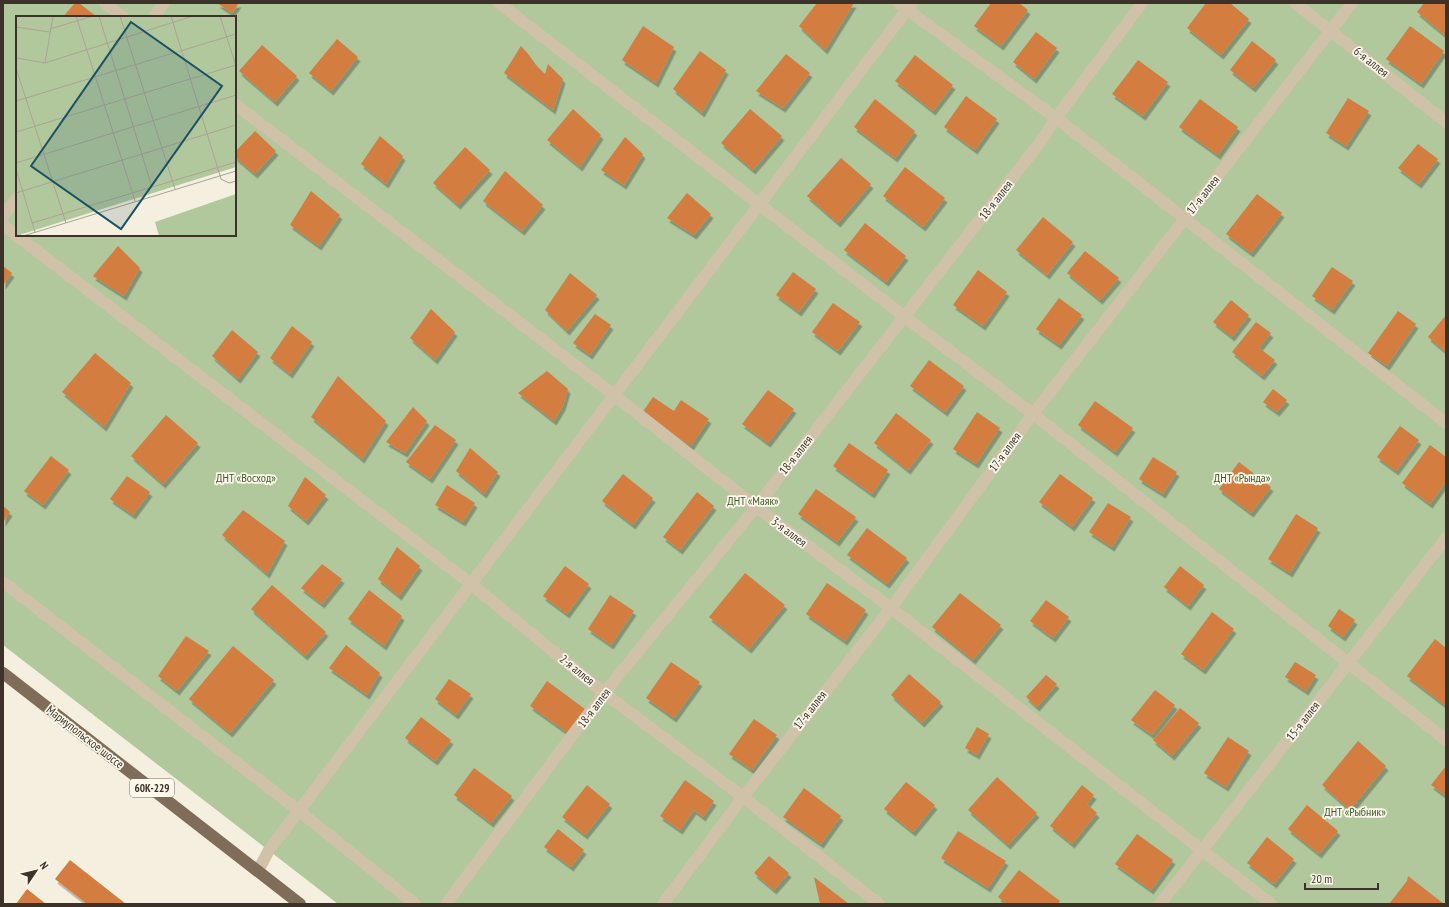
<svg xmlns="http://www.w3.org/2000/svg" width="1449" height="907" viewBox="0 0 1449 907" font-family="'PT Sans Narrow',sans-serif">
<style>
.green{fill:#b1c79c;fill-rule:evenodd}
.building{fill:#d37d3f;filter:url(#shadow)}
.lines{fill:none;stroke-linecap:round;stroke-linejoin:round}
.lane{stroke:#d0c1a9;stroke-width:12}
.street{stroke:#d0c1a9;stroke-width:12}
.primary{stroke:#7f6d59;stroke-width:12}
.labels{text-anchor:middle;stroke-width:3.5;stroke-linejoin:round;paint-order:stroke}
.shield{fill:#fcf8ec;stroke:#766d64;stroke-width:1}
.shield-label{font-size:11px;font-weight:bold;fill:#3c3229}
.street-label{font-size:12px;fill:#3c3229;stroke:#fcf8ec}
.park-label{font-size:12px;fill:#415d2a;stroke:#fcf8ec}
.inset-road{fill:none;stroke:#aba396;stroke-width:1}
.view{fill:#195163;fill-opacity:0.15;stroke:#195163;stroke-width:2}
.inset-edge{fill:none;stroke:#3c3229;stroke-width:2}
</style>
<defs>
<filter id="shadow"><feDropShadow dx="2.5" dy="4.5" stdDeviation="0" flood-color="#0004"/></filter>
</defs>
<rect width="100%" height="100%" fill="#f5efdf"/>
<path class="green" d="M3 3H1446V904H338L3 645ZM17 17H235V235H17Z"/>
<path class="building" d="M75 3H79L97 17H63Z
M217 3H239L232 13Z
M817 3H854L825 50 799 26Z
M991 3H1019L1028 10 1001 46 974 26Z
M1206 3H1230L1249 19 1221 55 1187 28Z
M1424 3H1446V36L1417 12Z
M643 26 674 47 656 83 622 60Z
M1410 26 1444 51 1421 84 1386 59Z
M1036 32 1057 48 1034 79 1013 62Z
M337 39 358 57 331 91 309 73Z
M1252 41 1276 60 1253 88 1230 70Z
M262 45 297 76 275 102 239 71Z
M521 46 529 55 536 65 545 74 548 64 563 79 553 110 504 73Z
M700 51 726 70 702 113 673 89Z
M786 54 810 73 783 108 756 91Z
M915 55 953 85 933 111 895 81Z
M1138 60 1168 82 1143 116 1112 94Z
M966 96 997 119 975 150 944 127Z
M1348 98 1369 111 1346 146 1326 133Z
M875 99 915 131 895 158 854 127Z
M1200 99 1238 127 1218 155 1179 127Z
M573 109 601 135 580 167 547 140Z
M750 109 782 136 753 170 721 143Z
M255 131 276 151 255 174 235 157V152Z
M380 136 403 156 386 184 361 164Z
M625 137 643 154 624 185 601 170Z
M1418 144 1438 159 1419 184 1398 168Z
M465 147 490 170 458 205 433 183Z
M841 158 871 184 838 223 807 196Z
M905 167 945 198 923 227 883 196Z
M505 171 543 205 522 231 483 201Z
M311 191 340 215 319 246 290 225Z
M687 193 711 214 694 235 667 218Z
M1257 194 1282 213 1251 253 1226 234Z
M1043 217 1073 242 1047 275 1016 250Z
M865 223 906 256 886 282 844 250Z
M118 246 140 268 124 296 93 276Z
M1085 251 1119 278 1100 300 1067 273Z
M3 266 12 273 3 285Z
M1332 267 1353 281 1332 310 1312 296Z
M978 270 1007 292 983 326 953 305Z
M793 272 816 289 799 312 776 295Z
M570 273 597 295 567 331 545 310Z
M1059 298 1082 315 1059 345 1036 329Z
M1231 300 1249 315 1232 337 1213 322Z
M833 303 860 322 838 351 812 332Z
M431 309 455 332 435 360 410 338Z
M1398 311 1416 324 1387 366 1368 353Z
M595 314 611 325 590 355 573 343Z
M1446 315V352L1428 337Z
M1256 322 1271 333 1259 348 1275 360 1262 376 1232 352Z
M292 326 312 342 290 374 270 358Z
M232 330 258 352 238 379 212 356Z
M95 353 131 383 104 427 62 392Z
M929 360 964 386 945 412 910 386Z
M547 371 568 389 563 406 554 421 518 393Z
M338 376 386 421 362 459 311 417Z
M1273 389 1287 400 1277 412 1263 402Z
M768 390 794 409 768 443 742 424Z
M653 397 674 411 681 400 709 419 691 446 642 413Z
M1095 401 1133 428 1115 452 1078 425Z
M413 407 427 421 405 453 386 442Z
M977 412 1000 428 976 464 953 449Z
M896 413 931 440 908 470 874 443Z
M166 415 198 443 163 484 131 456Z
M435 425 456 440 430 479 406 462Z
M1400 426 1419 440 1396 471 1377 457Z
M849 443 888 470 872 494 833 466Z
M1430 445 1446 457V482L1430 504 1402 483Z
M470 448 498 472 484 494 456 471Z
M51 456 69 470 43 505 24 491Z
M1153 457 1177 472 1163 494 1139 479Z
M1239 462 1271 487 1251 513 1219 489Z
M623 474 653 498 633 525 602 501Z
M1060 474 1093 498 1072 527 1039 502Z
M127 476 150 492 133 515 110 499Z
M305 477 326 495 306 521 288 506Z
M447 485 475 503 463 522 435 505Z
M816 489 856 517 837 542 798 514Z
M697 492 714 506 680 550 663 537Z
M1108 503 1131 517 1112 547 1089 532Z
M3 506 10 512 3 522Z
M243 510 285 541 267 574 222 535Z
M1296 514 1318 528 1290 573 1268 559Z
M867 528 907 558 887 584 847 555Z
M397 547 420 566 399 596 378 579Z
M322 564 342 579 322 604 301 588Z
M565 566 589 584 567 614 543 596Z
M1180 566 1204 585 1188 606 1164 587Z
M745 573 785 605 749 649 709 617Z
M827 583 866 610 845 641 806 614Z
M272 585 326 632 305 656 251 609Z
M369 590 402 616 384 646 348 619Z
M960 593 1001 625 973 660 932 627Z
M610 595 634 611 611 645 588 629Z
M1046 600 1069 617 1053 638 1030 621Z
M1339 609 1355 620 1343 637 1328 626Z
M1212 612 1234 629 1203 670 1181 654Z
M186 636 209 651 177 691 158 676Z
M1435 639 1446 648V706L1407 676Z
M346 645 380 673 367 695 329 668Z
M233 646 274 680 230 733 189 699Z
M671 662 700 682 674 718 646 698Z
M1295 662 1316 675 1306 691 1285 677Z
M909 674 941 702 922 723 891 695Z
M1046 675 1057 684 1037 707 1026 697Z
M449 679 471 694 456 715 435 699Z
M547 681 585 709 568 733 530 706Z
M1155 690 1175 705 1152 735 1131 720Z
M1180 708 1199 723 1172 756 1153 740Z
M421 717 451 740 435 761 405 738Z
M754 719 777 735 752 770 729 754Z
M977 727 989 734 977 755 965 748Z
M1228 737 1249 751 1226 787 1204 773Z
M1358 741 1386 766 1350 810 1322 785Z
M1446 766V796L1431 785Z
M474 768 512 796 491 823 454 795Z
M997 777 1037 813 1008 845 968 810Z
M685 780 714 801 703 817 694 810 680 830 660 816Z
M906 782 935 805 913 832 884 809Z
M587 785 610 804 585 835 562 817Z
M1082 785 1094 795 1087 804 1097 813 1072 844 1050 826Z
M804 788 841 816 821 844 783 817Z
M1307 805 1338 831 1319 854 1288 829Z
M558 829 584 850 571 867 544 847Z
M958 831 1006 861 988 888 941 858Z
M1137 834 1173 860 1151 890 1115 864Z
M1267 837 1294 859 1274 884 1247 863Z
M769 856 789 873 774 890 754 873Z
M70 860 126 904H87L55 879Z
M1019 870 1060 901 1058 904H1007L998 897Z
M1408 876 1444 904H1389L1407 881Z
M814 877 849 904H820Z
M27 889 46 904H16Z"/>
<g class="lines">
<path class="lane" d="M105 3 123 17
M499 3 905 317 1033 414 1446 740
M898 3 1056 118 1446 423
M1295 3 1446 122
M154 17 164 3
M235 104 614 395
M3 216 17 198
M3 225 471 584 604 693 743 797 879 904
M3 582 299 811 415 904
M891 608 1271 904
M446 904 604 693 756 507 1041 141 1056 118 1142 3
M1160 904 1446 538"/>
<path class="street" d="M614 395 756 507 891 608
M258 871 269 850 912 3
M663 904 743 797 891 608 1033 414 1352 3"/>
<path class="primary" d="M3 673 300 904"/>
</g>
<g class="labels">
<rect class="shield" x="130" y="779" width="44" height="18" rx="3"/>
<g class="shield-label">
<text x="152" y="792">60К-229</text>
</g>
<g class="street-label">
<text transform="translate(1371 62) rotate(38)" y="4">6-я аллея</text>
<text transform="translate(1203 195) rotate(-52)" y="4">17-я аллея</text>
<text transform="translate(996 200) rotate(-52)" y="4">18-я аллея</text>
<text transform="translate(1005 452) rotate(-54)" y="4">17-я аллея</text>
<text transform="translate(796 455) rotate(-52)" y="4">18-я аллея</text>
<text transform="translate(789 532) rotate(37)" y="4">3-я аллея</text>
<text transform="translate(577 670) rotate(39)" y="4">2-я аллея</text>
<text transform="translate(594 708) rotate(-53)" y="4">18-я аллея</text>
<text transform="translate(810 710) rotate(-52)" y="4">17-я аллея</text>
<text transform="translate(1303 721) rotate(-52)" y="4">15-я аллея</text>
<text transform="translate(85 737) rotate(38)" y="4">Мариупольское шоссе</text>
</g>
<g class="park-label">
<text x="246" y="482">ДНТ «Восход»</text>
<text x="1242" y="482">ДНТ «Рында»</text>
<text x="753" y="505">ДНТ «Маяк»</text>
<text x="1355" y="816">ДНТ «Рыбник»</text>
</g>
</g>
<g transform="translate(16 16)">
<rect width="220" height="220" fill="#f5efdf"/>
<path d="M0 0H220V151L0 220ZM220 178V220H143L139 206Z" fill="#b1c79c"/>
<path class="inset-road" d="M60 0 119 185M83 0 136 171M104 0 159 173M155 0 205 163 213 167 220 165M204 0 220 50M0 11 33 16M34 13 77 0M0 42 29 47 177 0M29 47 37 0M0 52 50 207M0 85 220 18M0 116 220 49M0 147 220 79M0 153 19 216M0 177 220 109M16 207 220 146M7 220 220 155"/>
<path class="view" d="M115 6 206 70 105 213 15 150Z"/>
<rect width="220" height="220" class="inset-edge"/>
</g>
<rect width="1449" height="907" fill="none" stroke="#3c3229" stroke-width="8"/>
<g transform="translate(36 871) rotate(55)" stroke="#fcf8ec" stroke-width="3" paint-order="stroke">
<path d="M0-3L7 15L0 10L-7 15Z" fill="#3c3229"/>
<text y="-6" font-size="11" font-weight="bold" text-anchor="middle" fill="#3c3229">N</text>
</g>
<path d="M1305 883v6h73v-6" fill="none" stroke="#3c3229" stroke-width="2"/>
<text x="1311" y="883" font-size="12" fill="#3c3229" stroke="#fcf8ec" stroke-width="3" paint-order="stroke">20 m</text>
</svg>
